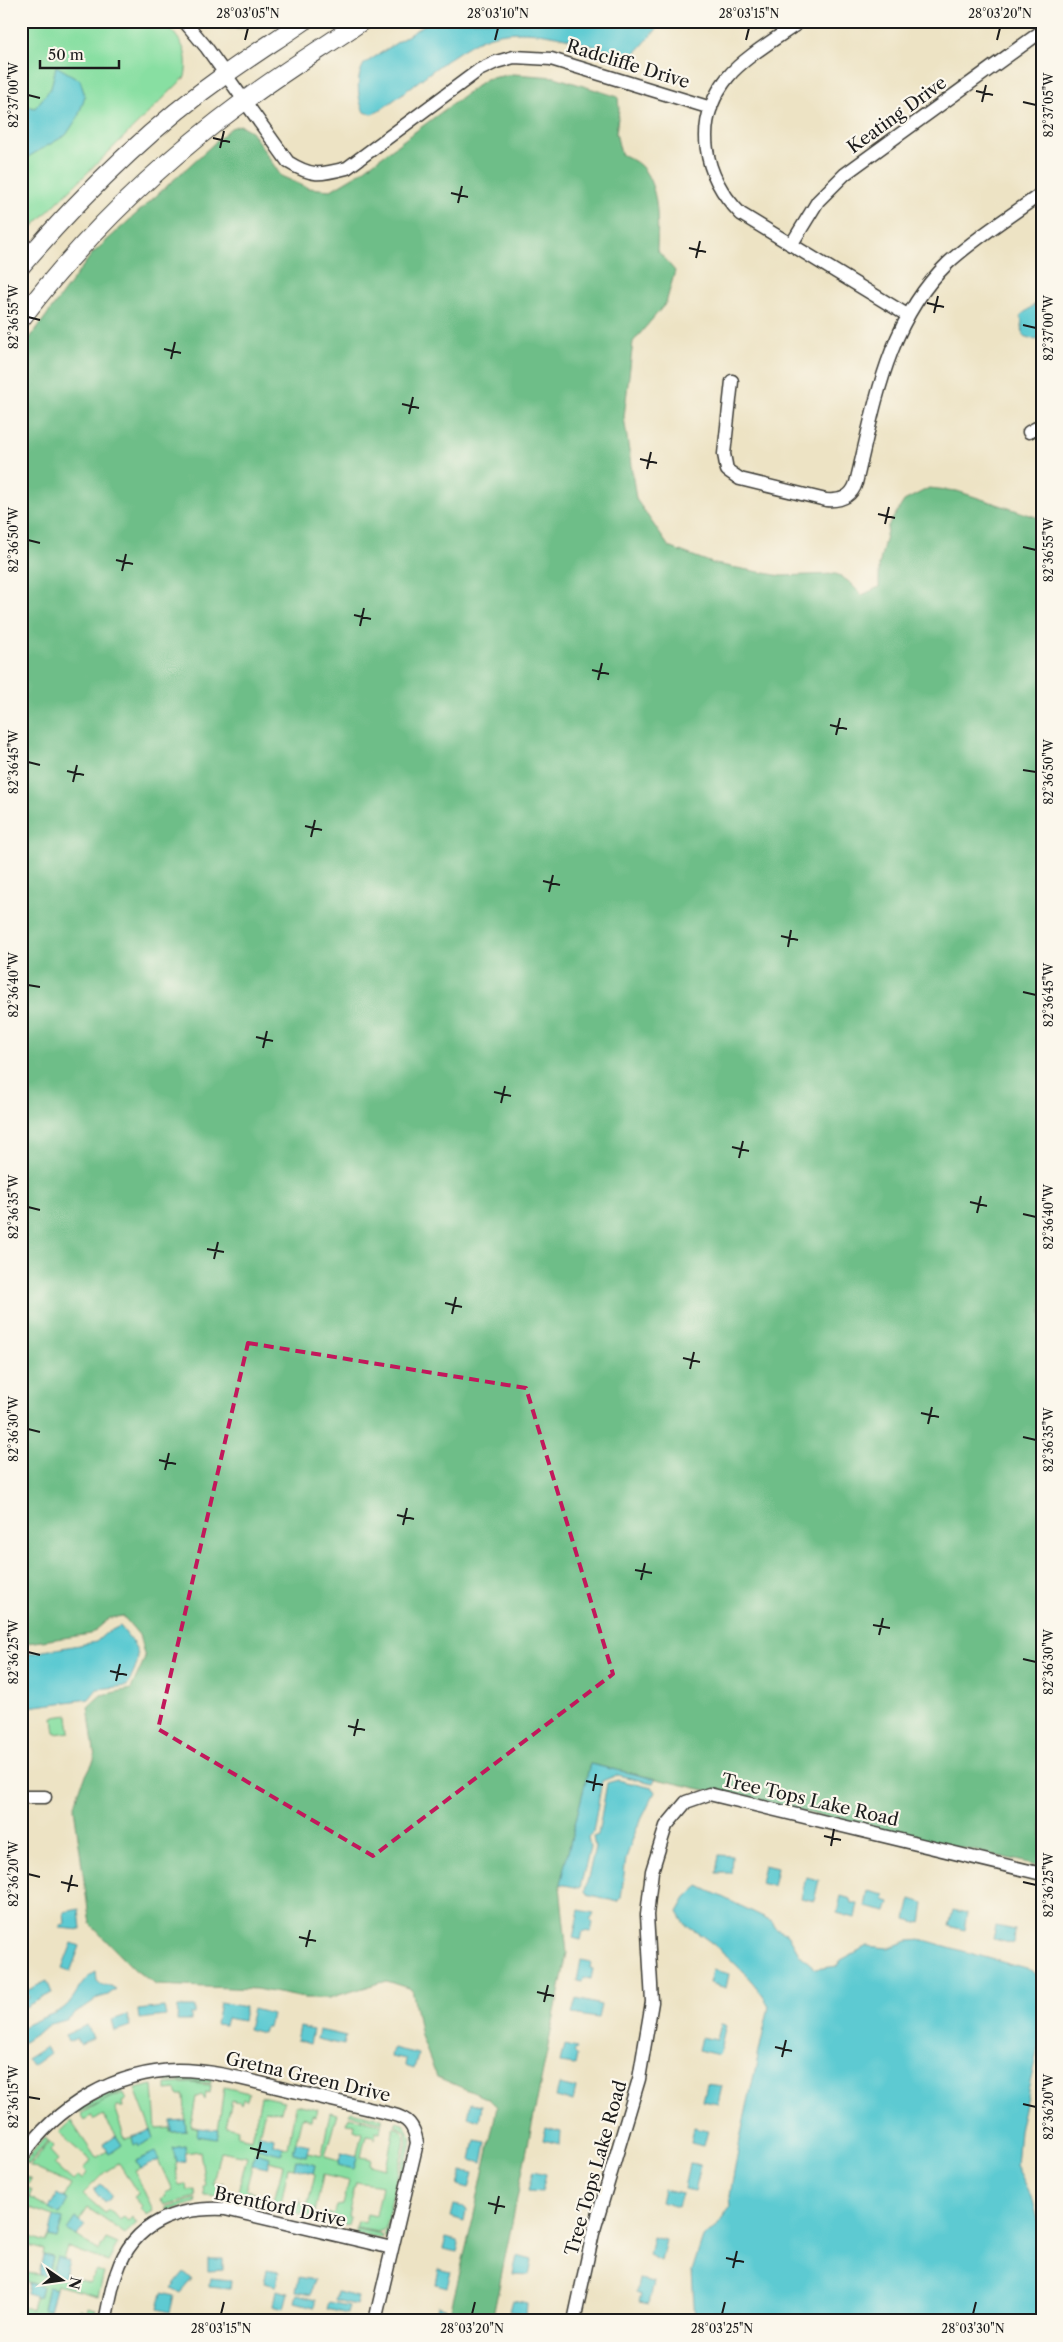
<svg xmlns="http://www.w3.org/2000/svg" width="1063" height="2342" viewBox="0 0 1063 2342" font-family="'Libre Caslon Text',serif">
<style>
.green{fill:#88dfa2;stroke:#527e5f}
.forest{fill:#6ebe88;stroke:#456d52}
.water{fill:#5dcad2;stroke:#3c7377}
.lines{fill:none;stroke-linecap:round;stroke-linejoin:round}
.minor-casing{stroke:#3b3a35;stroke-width:15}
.secondary-casing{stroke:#3b3a35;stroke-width:20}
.minor{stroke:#fff;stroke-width:12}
.secondary{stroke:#fff;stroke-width:18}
.marked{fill:none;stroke:#c2185b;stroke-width:4;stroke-dasharray:10 6;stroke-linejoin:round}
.ticks{fill:none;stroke:#1c1c1c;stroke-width:2}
.labels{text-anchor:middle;stroke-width:4.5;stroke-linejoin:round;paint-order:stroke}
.street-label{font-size:18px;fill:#1c1c1c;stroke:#fbf7ec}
.neatline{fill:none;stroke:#1c1c1c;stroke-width:2}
.ticks-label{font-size:12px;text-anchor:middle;fill:#1c1c1c}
</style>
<rect width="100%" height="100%" fill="#fbf7ec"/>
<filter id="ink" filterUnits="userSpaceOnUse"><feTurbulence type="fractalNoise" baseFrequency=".02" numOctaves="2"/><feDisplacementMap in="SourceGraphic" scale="10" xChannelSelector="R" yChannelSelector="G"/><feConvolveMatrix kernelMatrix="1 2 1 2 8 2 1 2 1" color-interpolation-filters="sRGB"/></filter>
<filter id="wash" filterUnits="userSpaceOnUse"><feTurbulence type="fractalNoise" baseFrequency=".0096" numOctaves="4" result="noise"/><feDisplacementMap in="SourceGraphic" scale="20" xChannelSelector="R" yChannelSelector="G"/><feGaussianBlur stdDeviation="1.12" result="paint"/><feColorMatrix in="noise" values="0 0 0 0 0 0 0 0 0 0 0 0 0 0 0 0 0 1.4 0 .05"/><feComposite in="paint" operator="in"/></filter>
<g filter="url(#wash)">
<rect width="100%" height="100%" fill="#ede3c4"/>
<path class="green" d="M21 21H163C181 40 190 51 185 77L21 238Z
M68 1715 70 1732 55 1734 53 1717Z
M166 2077 211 2079V2083L166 2081Z
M191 2083 211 2085 210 2093 206 2092 205 2100 202 2095 196 2097 191 2126 198 2128 197 2136 217 2138 224 2087 249 2093 247 2100 243 2099 241 2104 240 2102 232 2100 226 2126 238 2129 237 2136 252 2139 261 2096 284 2101 281 2112 265 2110 256 2147 282 2153 283 2147 288 2148 296 2104 318 2109 316 2116 312 2115 311 2120 302 2117 293 2153 306 2156 307 2152 322 2155 330 2112 337 2114 325 2156 339 2160 338 2165 354 2168 362 2133 354 2130 355 2125 347 2124 349 2117 382 2124 380 2132 376 2131 375 2139 374 2136 366 2135 361 2157 371 2159 370 2165 386 2169 394 2127C403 2130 406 2135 404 2145L385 2229 378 2232 356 2228 358 2221 365 2222 367 2214 376 2216 382 2186 356 2182 348 2216 350 2217 348 2225 326 2220 327 2213 333 2215 336 2206 343 2205 349 2181 323 2175 314 2217 292 2213 294 2207H298L300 2198V2203L308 2204 315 2174 313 2173 315 2165 296 2160 294 2168 288 2167 280 2210 272 2208 283 2165 269 2161V2157L255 2154 246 2190 255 2192 254 2196 261 2198 260 2205 236 2199 247 2156 220 2151 213 2183 221 2185 223 2182 221 2188 226 2190 224 2197 204 2196 203 2186 205 2185 200 2151 186 2153 185 2146 174 2148 178 2185 186 2184 187 2191 195 2190 196 2197 164 2205 161 2199 166 2196 165 2193 172 2190 155 2153 136 2161 140 2169 135 2171 153 2211 147 2215 140 2208 142 2206 134 2197 138 2194 119 2163 105 2172 83 2194 105 2213 110 2210 119 2220 124 2217 128 2221 132 2217 137 2223 125 2234 88 2208 79 2221 75 2218 68 2230 99 2251 106 2239 118 2244 108 2262 67 2247 63 2259 57 2257 51 2274 68 2279 69 2276 89 2283 97 2271 104 2274 98 2296 57 2285 56 2289 48 2288 43 2308 75 2317 80 2309 87 2311 88 2306 96 2308 93 2321H47L21 2318V2307L32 2309 35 2297H39L42 2286 21 2280V2272L47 2276 52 2257 43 2255 44 2250 21 2244V2234L46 2242 49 2236 57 2238 62 2219 31 2208 26 2216 21 2215V2182L24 2176 31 2180 27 2187 32 2190 29 2197 60 2214 67 2200 64 2198 71 2185 30 2166 49 2141 54 2146 50 2151 58 2160 54 2164 73 2181 78 2176 82 2179 88 2172 84 2169 91 2161 58 2133 71 2121 96 2158 107 2151 109 2154 122 2145 103 2115 95 2120 92 2116 85 2120 81 2114 103 2101 123 2093 126 2100 122 2102 123 2107H117L115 2110 125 2139 132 2137 134 2144 138 2143 139 2146 154 2138 135 2089 153 2085 156 2129 170 2128V2132L186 2131 184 2095H178L176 2090 166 2091V2084Z
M120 2087 123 2091 80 2112 78 2109Z
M351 2111 382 2118V2122L349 2114Z
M397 2121 404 2125 412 2138 390 2232 386 2237 384 2233 388 2227 407 2143 406 2132 395 2125Z
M44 2138 48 2140 28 2165 26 2162 29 2156 32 2157 31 2154Z
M196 2199 195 2203 168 2211 166 2207Z
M356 2229 382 2234 383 2238 356 2234Z"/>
<path class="forest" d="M220 21H253L244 28H227Z
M513 74 555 77 618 97 619 110 616 133 621 154C627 157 636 161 641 166 660 187 658 224 657 250L675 271 666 303 633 342 624 417 636 499 669 547 715 564 781 576 836 574 848 581 862 595 879 587V566L888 526 904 501 929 488 957 491 1042 519V1866L590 1764 560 1886 567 1953 492 2321H448L473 2219 497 2107 489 2099 437 2077 421 2036 412 1989 387 1981 329 1998H305L256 1989 156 1985 135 1970 90 1924 74 1808 81 1785 95 1758 88 1707 101 1695 131 1689 145 1658 139 1635 123 1616 110 1618 91 1634 21 1644V350L92 254 231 128 240 125 251 131 281 176 308 188 331 190 358 174 486 79Z"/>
<path class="water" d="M430 21H664L630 59C582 42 520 17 472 44 439 63 410 89 379 111L372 114 364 112C357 98 356 77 364 64Z
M56 66 80 80 85 96 78 117 66 135 21 161V105L35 108 51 88Z
M1042 299V337L1036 340 1023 336 1021 315Z
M120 1626C143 1655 142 1654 127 1686L97 1689 89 1699 21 1708V1655L96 1642 106 1633Z
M590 1764 655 1779 653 1783 617 1775 602 1781 593 1832 588 1837 590 1847 580 1888 560 1884Z
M618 1780 652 1788 655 1792 636 1830 626 1858 621 1898 618 1902 587 1894 585 1891 595 1847 593 1837 598 1835 607 1783Z
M719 1855 732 1856 731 1873H716Z
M764 1865 777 1868 773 1886 760 1883Z
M806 1877 819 1880 814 1901 801 1898Z
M699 1886 772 1921 776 1929 788 1934 800 1955 816 1969 837 1966 841 1960 867 1946 888 1948 907 1941 924 1940 1030 1970 1042 1978V2031L1019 2130 1016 2165 1032 2197 1040 2227 1042 2321H695L692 2271 703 2237 715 2229 731 2206 730 2195 741 2134 769 2006C757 1983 726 1953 705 1938 690 1927 688 1931 678 1912L686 1898Z
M868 1891 885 1895 884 1900 890 1902 887 1912 865 1907Z
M841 1896 851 1899 852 1903H858L855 1918 837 1913Z
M911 1899 924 1903 921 1923 906 1919Z
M79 1909 81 1930 60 1928V1925L65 1924 64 1912Z
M579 1910 594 1913 590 1920 593 1923 591 1932 583 1931 581 1940 573 1938Z
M953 1910 967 1913 964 1930 949 1926Z
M996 1926 1015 1930 1014 1944 993 1939Z
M72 1943 80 1946 70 1972 62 1969Z
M581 1960 591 1962 590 1968 593 1969 591 1979 584 1977 582 1982 577 1981Z
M713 1970 729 1974 726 1988 710 1983Z
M96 1972 97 1981 103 1986H111L116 1989 108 1995 98 1998 66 2020 51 2024 21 2044V2028C33 2021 45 2017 57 2012 75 2005 78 1980 96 1972Z
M47 1981 52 1993 21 2009V2001L29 1998 26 1991Z
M576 1999 601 2005 598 2018 572 2014Z
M220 2002 245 2007 243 2021 227 2018 225 2025 216 2024Z
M164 2007 166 2016 139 2019 138 2010Z
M178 2007H195V2014H191V2021H177Z
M253 2009 272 2014 269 2027H265L263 2033 248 2029Z
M127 2015 130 2026 115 2031 112 2020Z
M721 2024 726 2025 719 2055 698 2050 701 2037 717 2040Z
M87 2025 93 2038 80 2044 77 2038 68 2042 65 2035Z
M300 2027 313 2030 310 2044 297 2040Z
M319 2030 346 2036 344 2045 317 2039Z
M564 2045 577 2048 574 2052 577 2055 575 2065 560 2063Z
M46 2047 50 2053 32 2066 27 2059Z
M393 2048 418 2054 414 2069 405 2066 406 2059 391 2056Z
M559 2084 576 2088 573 2101 556 2097Z
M707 2084 722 2086 718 2104 703 2101Z
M471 2103 482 2105 479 2121 468 2117Z
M185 2120 186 2131 171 2132V2121Z
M694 2127 708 2130 704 2146 691 2143Z
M198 2128 219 2130 217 2139 197 2136Z
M546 2128 561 2132 560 2144 543 2140Z
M151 2130 154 2138 139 2146 138 2143 134 2145 132 2137Z
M260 2134 274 2137 273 2144 283 2147 281 2154 256 2148Z
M116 2136 122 2145 109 2154 104 2144Z
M475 2140 486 2142 482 2163 471 2160Z
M296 2142 309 2145 306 2156 293 2153Z
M185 2146 186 2161 176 2163 173 2148Z
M155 2152 159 2160 140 2169 136 2161Z
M255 2153 270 2157 267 2168 252 2165Z
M341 2153 357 2157 354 2169 338 2165Z
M296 2160 315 2165 313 2173 294 2168Z
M689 2163 701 2165 695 2191 684 2189Z
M462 2171 473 2173 469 2188 458 2185Z
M533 2171 546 2174 542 2192 528 2191Z
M101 2184 112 2196 104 2203 94 2190Z
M664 2189 682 2193 678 2207 661 2202Z
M57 2194 68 2200 60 2214 49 2208Z
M454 2205 464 2207 466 2210 464 2221 451 2217Z
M54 2217 63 2219 57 2238 49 2236Z
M75 2218 85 2225 77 2236 67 2230Z
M653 2237 666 2240 661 2261 649 2255Z
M446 2238 457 2241 459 2244 457 2252 443 2249Z
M43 2255 52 2257 47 2276 39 2275Z
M517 2256 532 2260 529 2275 513 2274Z
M57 2257 69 2261 65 2274 69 2276 67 2280 51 2274Z
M208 2259H223V2270L208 2271Z
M439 2269 451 2272 447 2287 436 2284Z
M267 2270 279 2272 276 2286 264 2283Z
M184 2272 192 2279 180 2293 171 2288Z
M299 2277 314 2280 311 2294 296 2291Z
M210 2278 231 2280 230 2289 209 2287Z
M639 2279 654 2282 649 2304 639 2302 641 2295 636 2293Z
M29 2283 42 2286 39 2298 27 2294Z
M48 2287 56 2289 50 2310 43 2309Z
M276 2290 288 2293 284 2308 273 2305Z
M337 2292 358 2297 356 2305 335 2300Z
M162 2293 174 2296 170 2312 158 2309Z
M297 2294 316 2299 314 2307 295 2302Z
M513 2300 527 2303 526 2315 510 2311Z
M329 2302 349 2306 347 2314 327 2309Z
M437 2306 447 2309 444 2321H433Z"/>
</g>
<g filter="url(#ink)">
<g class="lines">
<defs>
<path id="minor" d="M184 21 206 47 288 162C312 177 320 175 347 168L479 70 496 62 514 57 551 59 711 108
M801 21C780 36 743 58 728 77 692 122 703 176 741 214L907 315
M791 245 818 201 845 174 1042 31
M732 381 724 454 727 470 740 479 826 500C840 501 851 498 856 483 875 405 887 322 948 263 976 237 1011 216 1042 193
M1029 432 1042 425
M21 1797H45
M21 2158C56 2106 116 2071 178 2070 211 2070 244 2079 276 2087 314 2096 353 2105 391 2114 408 2118 414 2125 417 2143L375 2321
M105 2321C109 2305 111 2287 117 2272 133 2222 178 2207 225 2209L392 2248
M574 2321 593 2233 639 2079 652 2002 647 1915 652 1871 666 1826 686 1802 709 1794 1042 1874"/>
<path id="secondary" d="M21 266C82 195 149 128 226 74 251 56 278 39 304 21
M21 319C84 236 159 164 243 102 281 73 323 48 362 21"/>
</defs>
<use href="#minor" class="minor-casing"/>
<use href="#secondary" class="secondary-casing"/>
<use href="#minor" class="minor"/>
<use href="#secondary" class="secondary"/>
</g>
</g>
<path class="marked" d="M248 1343 526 1388 613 1674 373 1856 158 1729Z"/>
<path class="ticks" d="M245 40 248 28M495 40 498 28M746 40 749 28M997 40 1000 28M976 91 993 95M28 95 40 98M982 102 986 85M1023 102 1036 105M213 138 230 142M220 148 224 131M451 193 468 197M458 203 462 186M689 248 706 252M696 258 700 241M927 303 944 307M934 313 938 296M28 317 40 320M1023 325 1036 328M164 349 181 353M171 359 175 342M402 404 419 408M409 414 413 397M640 459 657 463M647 469 651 452M878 514 895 518M885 524 889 507M28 540 40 543M1023 547 1036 550M116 560 133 564M122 571 126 554M354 615 371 619M360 626 364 608M592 670 609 674M598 680 602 663M830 725 847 729M836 735 840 718M28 762 40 765M1023 770 1036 772M67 771 84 775M73 782 77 765M305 826 322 830M311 837 315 820M543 881 560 885M549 892 553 875M781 936 798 940M788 947 791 930M28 985 40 987M1023 992 1036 995M256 1037 273 1041M263 1048 267 1031M494 1092 511 1096M501 1103 505 1086M732 1147 749 1151M739 1158 743 1141M970 1202 987 1206M28 1207 40 1210M977 1213 981 1196M1023 1214 1036 1217M207 1249 224 1252M214 1259 218 1242M445 1303 462 1307M452 1314 456 1297M683 1358 700 1362M690 1369 694 1352M921 1413 939 1417M928 1424 932 1407M28 1429 40 1432M1023 1437 1036 1440M159 1460 176 1464M165 1470 169 1453M397 1515 414 1519M403 1525 407 1508M635 1570 652 1573M641 1580 645 1563M873 1625 890 1628M879 1635 883 1618M28 1652 40 1655M1023 1659 1036 1662M110 1671 127 1675M116 1681 120 1664M348 1726 365 1730M354 1736 358 1719M586 1781 603 1785M593 1791 596 1774M824 1836 841 1840M831 1846 834 1829M28 1874 40 1877M61 1882 78 1886M1023 1882 1036 1885M68 1892 72 1875M299 1937 316 1941M306 1947 310 1930M537 1992 554 1996M544 2002 548 1985M775 2047 792 2051M782 2057 786 2040M28 2097 40 2099M1023 2104 1036 2107M250 2148 267 2152M257 2159 261 2142M488 2203 505 2207M495 2214 499 2196M726 2258 744 2262M733 2268 737 2251M221 2314 224 2302M472 2314 475 2302M722 2314 725 2302M973 2314 976 2302"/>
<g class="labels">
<g class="street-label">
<text transform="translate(628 64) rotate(17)" y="6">Radcliffe Drive</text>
<text transform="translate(897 115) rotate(-36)" y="6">Keating Drive</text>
<text transform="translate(810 1800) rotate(13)" y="6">Tree Tops Lake Road</text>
<text transform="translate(308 2077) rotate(13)" y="6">Gretna Green Drive</text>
<text transform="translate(596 2168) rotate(-74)" y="6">Tree Tops Lake Road</text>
<text transform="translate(280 2207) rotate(12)" y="6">Brentford Drive</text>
</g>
</g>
<rect width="1063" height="2342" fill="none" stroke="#fbf7ec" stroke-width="55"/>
<g transform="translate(62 2280) rotate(103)" stroke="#fbf7ec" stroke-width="4" paint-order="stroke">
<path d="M0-4L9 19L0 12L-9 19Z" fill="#1c1c1c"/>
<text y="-8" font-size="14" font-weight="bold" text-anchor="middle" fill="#1c1c1c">N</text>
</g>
<path d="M40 60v8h79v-8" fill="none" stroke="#1c1c1c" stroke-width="2.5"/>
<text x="48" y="60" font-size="15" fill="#1c1c1c" stroke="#fbf7ec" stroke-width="4" paint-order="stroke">50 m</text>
<rect x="28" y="28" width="1008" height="2286" class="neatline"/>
<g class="ticks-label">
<text x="248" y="18">28°03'05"N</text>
<text x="498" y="18">28°03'10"N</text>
<text x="749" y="18">28°03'15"N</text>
<text x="1000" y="18">28°03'20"N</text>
<text transform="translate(14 95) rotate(-90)" y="4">82°37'00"W</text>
<text transform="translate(1049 105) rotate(-90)" y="4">82°37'05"W</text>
<text transform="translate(14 317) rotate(-90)" y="4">82°36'55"W</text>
<text transform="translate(1049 328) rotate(-90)" y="4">82°37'00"W</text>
<text transform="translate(14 540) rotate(-90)" y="4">82°36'50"W</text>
<text transform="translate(1049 550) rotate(-90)" y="4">82°36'55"W</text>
<text transform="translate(14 762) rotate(-90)" y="4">82°36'45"W</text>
<text transform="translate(1049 772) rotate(-90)" y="4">82°36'50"W</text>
<text transform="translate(14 985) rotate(-90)" y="4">82°36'40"W</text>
<text transform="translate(1049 995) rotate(-90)" y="4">82°36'45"W</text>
<text transform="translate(14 1207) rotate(-90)" y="4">82°36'35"W</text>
<text transform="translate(1049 1217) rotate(-90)" y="4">82°36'40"W</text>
<text transform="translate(14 1429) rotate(-90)" y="4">82°36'30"W</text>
<text transform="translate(1049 1440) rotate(-90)" y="4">82°36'35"W</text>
<text transform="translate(14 1652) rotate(-90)" y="4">82°36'25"W</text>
<text transform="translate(1049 1662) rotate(-90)" y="4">82°36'30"W</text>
<text transform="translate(14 1874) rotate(-90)" y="4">82°36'20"W</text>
<text transform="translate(1049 1885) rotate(-90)" y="4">82°36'25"W</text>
<text transform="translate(14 2097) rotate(-90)" y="4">82°36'15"W</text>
<text transform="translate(1049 2107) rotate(-90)" y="4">82°36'20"W</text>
<text x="221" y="2333">28°03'15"N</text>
<text x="472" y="2333">28°03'20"N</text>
<text x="722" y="2333">28°03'25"N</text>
<text x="973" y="2333">28°03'30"N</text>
</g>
</svg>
